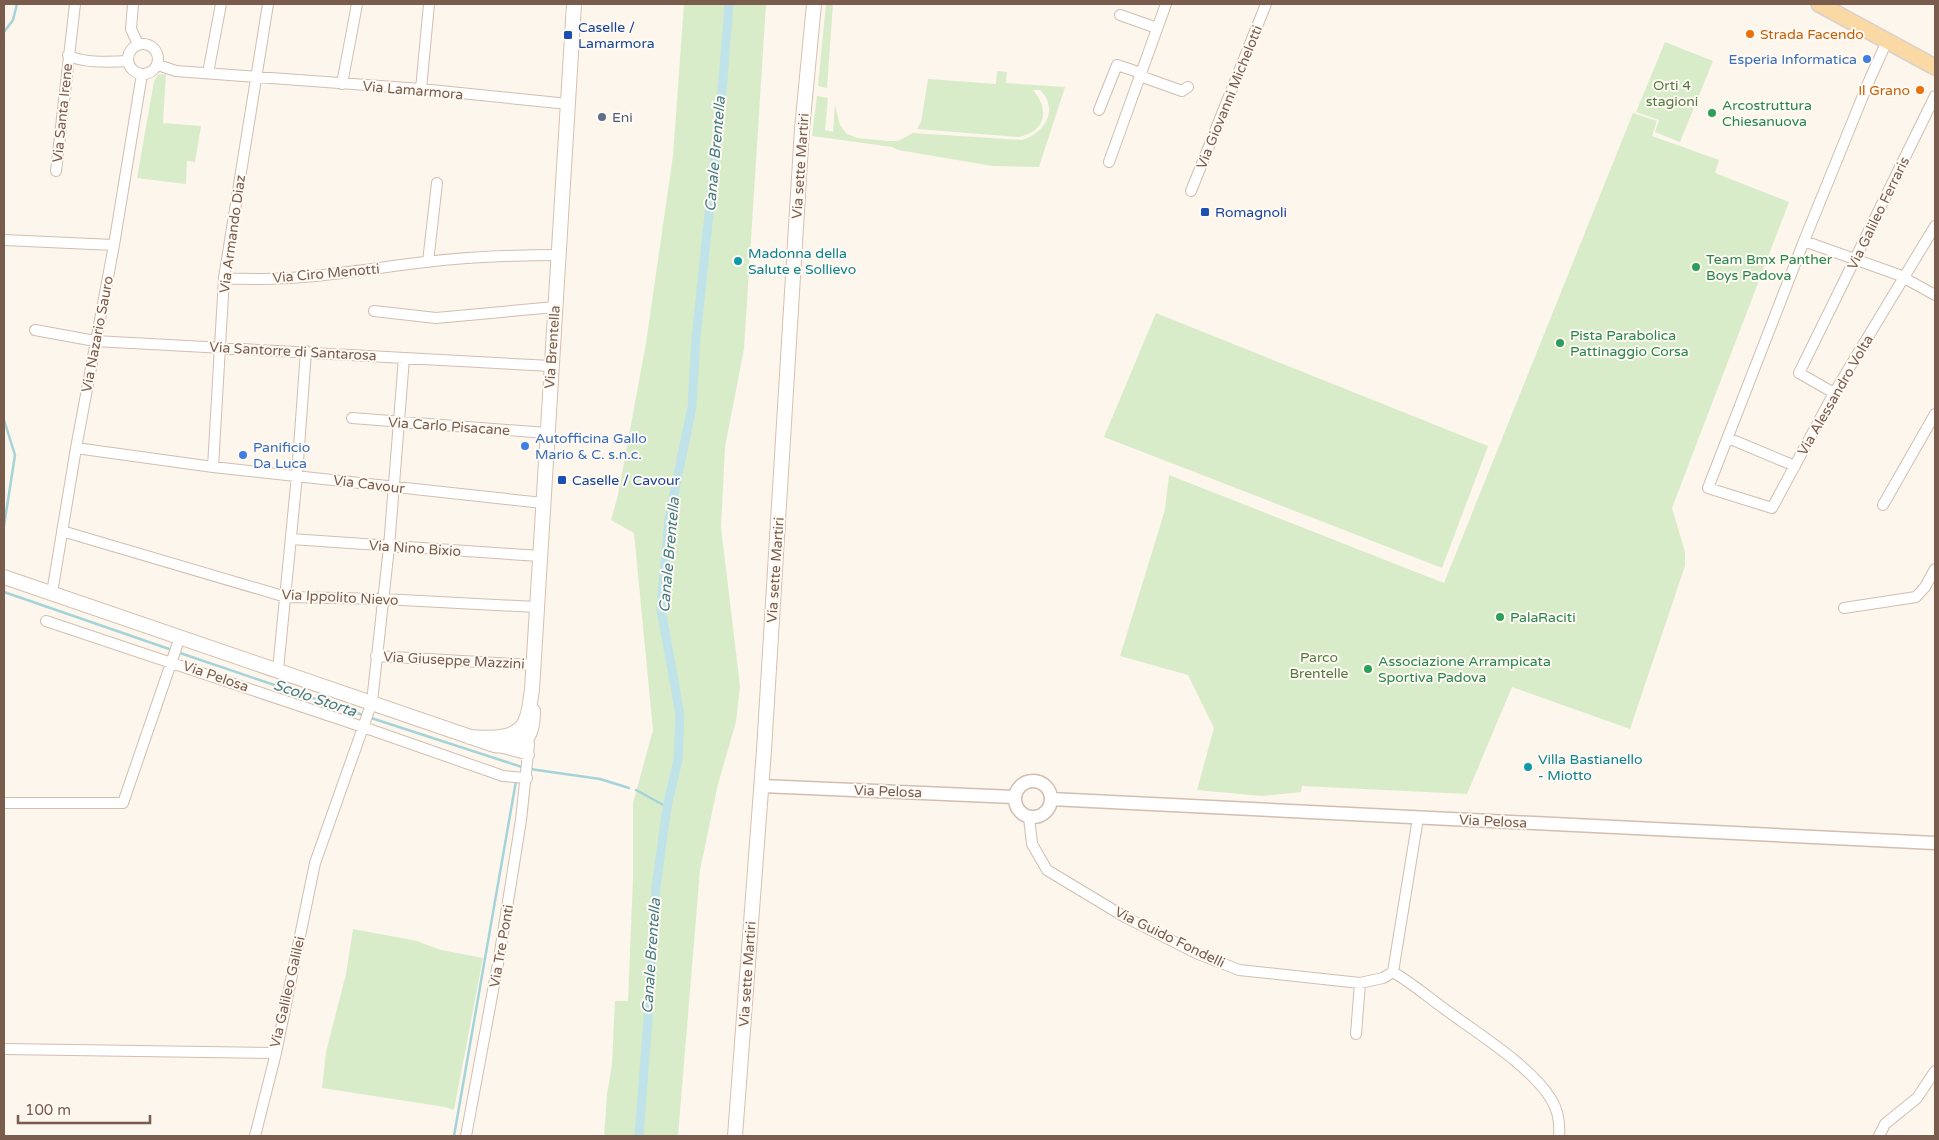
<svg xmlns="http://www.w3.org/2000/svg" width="1939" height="1140" viewBox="0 0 1939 1140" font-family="'Varela Round',sans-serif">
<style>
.green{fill:#d8ecc9}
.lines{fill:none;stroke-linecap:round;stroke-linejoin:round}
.stream{stroke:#a5d3da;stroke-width:2.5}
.canal{stroke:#bfe3e8;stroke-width:9}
.minor-casing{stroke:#d1beb0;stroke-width:12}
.tertiary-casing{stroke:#d1beb0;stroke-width:15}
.secondary-casing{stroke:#d6c0b0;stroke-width:16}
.primary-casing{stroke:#dad1cd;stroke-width:18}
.minor{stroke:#fff;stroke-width:10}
.tertiary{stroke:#fff;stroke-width:12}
.secondary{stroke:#fff;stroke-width:14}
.primary{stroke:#fbd9a5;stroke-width:15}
.food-dot{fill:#e8710a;stroke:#fffaf3;stroke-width:2}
.transit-dot{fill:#1a4fb4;stroke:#fffaf3;stroke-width:2}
.shop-dot{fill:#3f7fe0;stroke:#fffaf3;stroke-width:2}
.leisure-dot{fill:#2e9e5b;stroke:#fffaf3;stroke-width:2}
.service-dot{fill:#5c6f8a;stroke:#fffaf3;stroke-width:2}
.culture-dot{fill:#0f9aa8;stroke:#fffaf3;stroke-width:2}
.labels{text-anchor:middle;stroke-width:4;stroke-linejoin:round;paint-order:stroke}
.transit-label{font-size:14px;fill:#164399;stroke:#fffaf3;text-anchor:start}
.food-label{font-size:14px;fill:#c56008;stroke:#fffaf3;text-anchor:start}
.shop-label{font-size:14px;fill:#366cbe;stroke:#fffaf3;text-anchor:start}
.park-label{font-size:14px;fill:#537a41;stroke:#fffaf3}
.street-label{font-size:14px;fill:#7a5c4d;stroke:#fffaf3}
.leisure-label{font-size:14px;fill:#27864d;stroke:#fffaf3;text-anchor:start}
.service-label{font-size:14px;fill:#4e5e75;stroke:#fffaf3;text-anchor:start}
.culture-label{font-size:14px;fill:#0d838f;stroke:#fffaf3;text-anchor:start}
.water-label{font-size:15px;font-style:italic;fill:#437c86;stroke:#fffaf3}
</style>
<rect width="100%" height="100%" fill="#fdf6ec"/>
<path class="green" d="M684 4H766L744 349 725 447 721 527 740 686 736 722 718 784 700 870 678 1136H604L607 1095 612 1064 615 1001H628L633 878V803L653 730 634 533 611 520 618 495 646 343 673 156Z
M826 4H833L827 88 818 86Z
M1665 42 1713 61 1680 142 1655 132 1659 120 1636 112Z
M997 71 1007 72 1006 83 1065 87 1039 167 993 166 898 150 892 147 812 136 817 96 828 98 825 130 833 132 835 105 840 125 847 134 857 138 887 141H898L913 133 1022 140C1044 134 1060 109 1040 90H1033C1050 110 1046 131 1019 137L917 129 921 122 928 79 996 84Z
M166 74 163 123 201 126 195 162 187 161 186 184 137 178 154 81 158 75Z
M1633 113 1657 121 1652 136 1719 160 1715 173 1789 202 1672 508 1685 552V566L1630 729 1512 687 1467 794 1302 786 1301 792 1262 796 1197 790 1214 728 1188 675 1120 656 1165 510 1169 475 1444 583Z
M1156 313 1488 446 1442 568 1104 437Z
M353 929 417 941 441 950 483 958 454 1110 445 1107 322 1088 326 1052 346 974Z"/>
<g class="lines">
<path class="stream" d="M4 32 13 20 17 4
M4 420 15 455 4 526
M4 592 172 650
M177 652 363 715
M368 717 525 768
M530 769 600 779 629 788
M636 790 667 807
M454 1136 516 781"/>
<path class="canal" d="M639 1136 649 1005 656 887 667 807 678 760 680 715 661 609 669 518 692 407 696 338 723 80 729 4"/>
<defs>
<path id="minor" d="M133 4 131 29 138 44
M1120 15 1157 28
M1887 41 1869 81 1804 241 1708 488 1772 508 1834 393 1935 226
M128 59a15 15 0 1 1 30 0a15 15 0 1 1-30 0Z
M68 55C81 63 113 62 128 61
M158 65 176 71 421 89 568 104
M208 73 221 4
M1140 76 1182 91 1188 87
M342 84 357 4
M421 89 429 4
M1099 110 1117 65 1141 73
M1109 162 1166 4
M56 171 75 4
M1191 191 1266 4
M4 240 114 245
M1804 241 1899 275 1935 295
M428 262 437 183
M224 278C291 283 358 270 425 262 469 257 514 255 558 255
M374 311 436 318 555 307
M35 330 95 341 551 366
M1834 393 1799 373 1935 96
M352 418 547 433
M1728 438 1795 466
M76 448 213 467 543 503
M213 467 224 278 268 4
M1883 505 1935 414
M62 531 286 597 383 599 536 607
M291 539 539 556
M52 593 76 448 114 245 142 74
M1844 608 1916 597 1925 587 1935 569
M46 621 363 727 503 776 527 778
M376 656 533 665
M278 670 297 475 306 351
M503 748 529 755
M4 803H123L180 637
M1029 817 1032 844 1047 870 1125 917 1196 953 1239 970 1360 983 1383 978 1393 972 1418 818
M1393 972C1412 983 1429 998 1446 1010 1477 1033 1532 1067 1551 1099 1558 1110 1560 1124 1559 1136
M1356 1034 1360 983
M4 1049 276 1053
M255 1136 276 1053 315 863 372 702 389 547 404 358
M466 1136 499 958 521 820 529 744 526 733
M1879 1136 1885 1124 1917 1098 1935 1071"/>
<path id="tertiary" d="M1015 799a18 18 0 1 1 36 0a18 18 0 1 1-36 0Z
M761 786 1014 797
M1051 799 1935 843"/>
<path id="secondary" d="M4 577 494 745C523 748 533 741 533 711
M470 737C487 738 516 741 525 722 530 712 530 700 532 690L574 4
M735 1136 764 750 802 129 814 4"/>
<path id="primary" d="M1819 4 1935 67"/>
</defs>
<use href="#minor" class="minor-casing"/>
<use href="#tertiary" class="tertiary-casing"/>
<use href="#secondary" class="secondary-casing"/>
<use href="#primary" class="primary-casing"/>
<use href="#minor" class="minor"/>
<use href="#tertiary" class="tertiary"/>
<use href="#secondary" class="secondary"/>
<use href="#primary" class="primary"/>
</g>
<g class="food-dot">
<circle cx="1750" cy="34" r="5"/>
<circle cx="1920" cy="90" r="5"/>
</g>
<g class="transit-dot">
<rect x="563" y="30" width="10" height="10" rx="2.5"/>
<rect x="1200" y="207" width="10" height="10" rx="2.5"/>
<rect x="557" y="475" width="10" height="10" rx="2.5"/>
</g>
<g class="shop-dot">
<circle cx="1867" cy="59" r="5"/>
<circle cx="525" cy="446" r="5"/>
<circle cx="243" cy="455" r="5"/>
</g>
<g class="leisure-dot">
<circle cx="1712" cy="113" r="5"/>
<circle cx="1696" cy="267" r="5"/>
<circle cx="1560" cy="343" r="5"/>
<circle cx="1500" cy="617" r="5"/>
<circle cx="1368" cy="669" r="5"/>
</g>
<circle class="service-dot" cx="602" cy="117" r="5"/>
<g class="culture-dot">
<circle cx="738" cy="261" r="5"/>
<circle cx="1528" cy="767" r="5"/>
</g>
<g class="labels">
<g class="transit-label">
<text x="578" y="32">Caselle /<tspan x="578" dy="16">Lamarmora</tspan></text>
<text x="1215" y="217">Romagnoli</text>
<text x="572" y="485">Caselle / Cavour</text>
</g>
<g class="food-label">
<text x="1760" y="39">Strada Facendo</text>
<text x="1910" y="95" text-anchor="end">Il Grano</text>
</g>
<g class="shop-label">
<text x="1857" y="64" text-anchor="end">Esperia Informatica</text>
<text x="535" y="443">Autofficina Gallo<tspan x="535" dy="16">Mario &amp; C. s.n.c.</tspan></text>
<text x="253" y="452">Panificio<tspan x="253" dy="16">Da Luca</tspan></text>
</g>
<g class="park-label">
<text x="1672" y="90">Orti 4<tspan x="1672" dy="16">stagioni</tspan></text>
<text x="1319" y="662">Parco<tspan x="1319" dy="16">Brentelle</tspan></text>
</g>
<g class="street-label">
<text transform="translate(413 90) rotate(5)" y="5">Via Lamarmora</text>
<text transform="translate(1229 97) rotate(-68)" y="5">Via Giovanni Michelotti</text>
<text transform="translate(62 113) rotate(-84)" y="5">Via Santa Irene</text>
<text transform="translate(800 166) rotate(-86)" y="5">Via sette Martiri</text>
<text transform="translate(1878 213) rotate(-64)" y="5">Via Galileo Ferraris</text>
<text transform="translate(232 234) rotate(-82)" y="5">Via Armando Diaz</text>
<text transform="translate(326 273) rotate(-5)" y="5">Via Ciro Menotti</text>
<text transform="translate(97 334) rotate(-79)" y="5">Via Nazario Sauro</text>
<text transform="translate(552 347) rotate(-86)" y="5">Via Brentella</text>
<text transform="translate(293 351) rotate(3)" y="5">Via Santorre di Santarosa</text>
<text transform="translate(1835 395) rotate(-60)" y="5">Via Alessandro Volta</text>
<text transform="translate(449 426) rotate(4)" y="5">Via Carlo Pisacane</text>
<text transform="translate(369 484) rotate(7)" y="5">Via Cavour</text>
<text transform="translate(415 548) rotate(4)" y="5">Via Nino Bixio</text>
<text transform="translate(775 570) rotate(-86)" y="5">Via sette Martiri</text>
<text transform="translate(340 597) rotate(3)" y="5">Via Ippolito Nievo</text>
<text transform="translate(454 660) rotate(3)" y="5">Via Giuseppe Mazzini</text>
<text transform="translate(216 676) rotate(19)" y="5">Via Pelosa</text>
<text transform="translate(888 791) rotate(2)" y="5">Via Pelosa</text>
<text transform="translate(1493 821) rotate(3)" y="5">Via Pelosa</text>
<text transform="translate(1170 937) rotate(26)" y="5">Via Guido Fondelli</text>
<text transform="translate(501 946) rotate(-80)" y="5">Via Tre Ponti</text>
<text transform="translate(747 974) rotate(-86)" y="5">Via sette Martiri</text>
<text transform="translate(287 992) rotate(-77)" y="5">Via Galileo Galilei</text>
</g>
<g class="leisure-label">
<text x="1722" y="110">Arcostruttura<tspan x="1722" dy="16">Chiesanuova</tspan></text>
<text x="1706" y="264">Team Bmx Panther<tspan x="1706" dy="16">Boys Padova</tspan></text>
<text x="1570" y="340">Pista Parabolica<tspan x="1570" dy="16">Pattinaggio Corsa</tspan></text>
<text x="1510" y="622">PalaRaciti</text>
<text x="1378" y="666">Associazione Arrampicata<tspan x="1378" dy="16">Sportiva Padova</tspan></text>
</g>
<g class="service-label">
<text x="612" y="122">Eni</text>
</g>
<g class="culture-label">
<text x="748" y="258">Madonna della<tspan x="748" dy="16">Salute e Sollievo</tspan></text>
<text x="1538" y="764">Villa Bastianello<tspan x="1538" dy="16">- Miotto</tspan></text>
</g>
<g class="water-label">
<text transform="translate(715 154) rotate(-85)" y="5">Canale Brentella</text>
<text transform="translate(669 555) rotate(-85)" y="5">Canale Brentella</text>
<text transform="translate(315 698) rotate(19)" y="5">Scolo Storta</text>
<text transform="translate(651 956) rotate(-86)" y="5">Canale Brentella</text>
</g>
</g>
<rect width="1939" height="1140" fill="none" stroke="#7a5c4d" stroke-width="10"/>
<path d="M18 1115v8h132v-8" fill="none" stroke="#7a5c4d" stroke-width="2.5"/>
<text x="25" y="1115" font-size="15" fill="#7a5c4d" stroke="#fffaf3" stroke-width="4" paint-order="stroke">100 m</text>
</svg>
